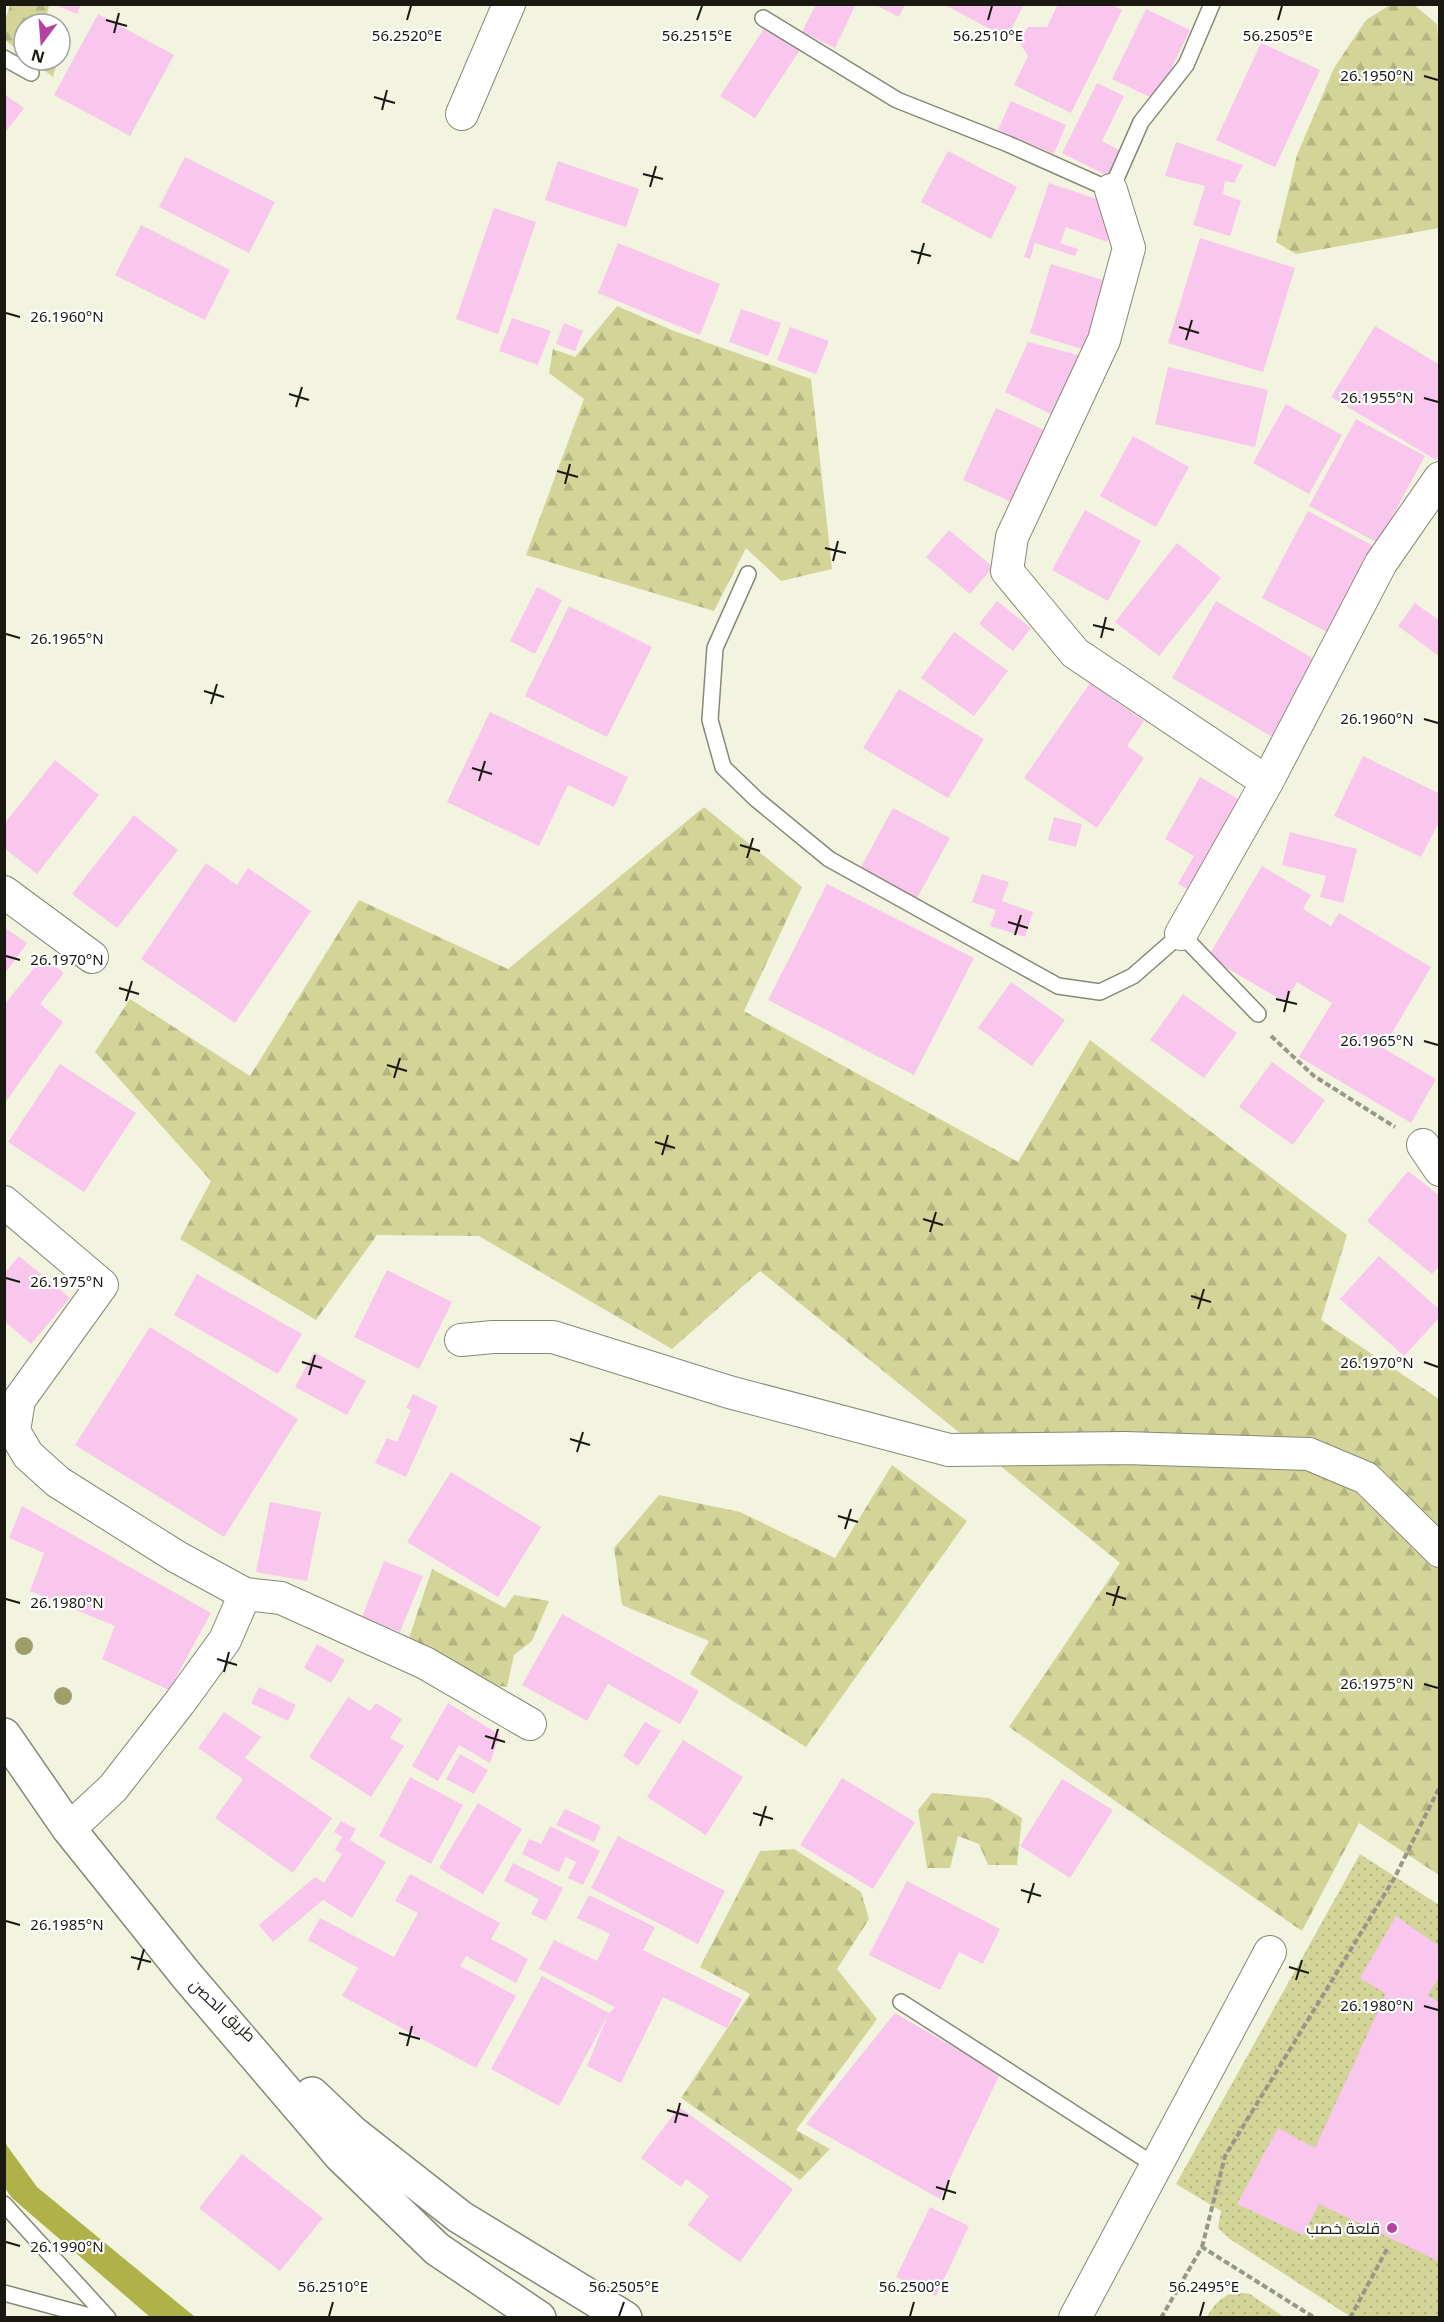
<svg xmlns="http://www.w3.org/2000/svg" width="1444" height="2322" viewBox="0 0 1444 2322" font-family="'Noto Sans',Cairo,sans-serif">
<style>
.grass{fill:url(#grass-dots)}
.forest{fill:url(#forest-firs)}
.water{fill:#afb149}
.building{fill:#f9c6ed}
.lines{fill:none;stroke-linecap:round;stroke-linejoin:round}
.service-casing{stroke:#878877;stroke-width:18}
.minor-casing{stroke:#878877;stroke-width:34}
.tertiary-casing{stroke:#878877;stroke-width:36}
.path{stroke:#969789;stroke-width:4;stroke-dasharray:6 3;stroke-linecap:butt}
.service{stroke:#fff;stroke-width:15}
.minor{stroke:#fff;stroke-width:32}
.tertiary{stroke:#fff;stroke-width:33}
.tree{fill:#9d9e69}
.ticks{fill:none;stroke:#191912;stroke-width:2}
.poi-dot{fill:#b3439f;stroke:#fff;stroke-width:2}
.labels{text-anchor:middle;stroke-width:4.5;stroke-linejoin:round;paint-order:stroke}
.street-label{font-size:16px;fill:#191912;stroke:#fff}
.poi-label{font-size:16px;fill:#191912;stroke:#fff;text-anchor:end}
.ticks-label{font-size:15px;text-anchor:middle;fill:#191912;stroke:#fff;stroke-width:4.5;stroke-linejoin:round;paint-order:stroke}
</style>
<defs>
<pattern id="grass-dots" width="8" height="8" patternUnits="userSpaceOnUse" patternTransform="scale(1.5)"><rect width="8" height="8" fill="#d2d597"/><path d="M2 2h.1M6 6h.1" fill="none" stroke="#b4b681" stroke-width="1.8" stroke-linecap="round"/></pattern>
<pattern id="forest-firs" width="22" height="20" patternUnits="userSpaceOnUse" patternTransform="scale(1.5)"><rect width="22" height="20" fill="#d2d597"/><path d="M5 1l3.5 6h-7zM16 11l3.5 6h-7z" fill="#b4b681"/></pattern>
</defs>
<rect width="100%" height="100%" fill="#f2f4e0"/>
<path class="grass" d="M1360 1854 1439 1905V2317H1351L1230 2239 1218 2228 1221 2211 1176 2184Z
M1235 2292 1250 2294 1284 2317H1207C1214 2304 1220 2298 1235 2292Z"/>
<path class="forest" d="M10 5H49L46 19 59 24H24V55L5 40V21Z
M1390 5H1414L1437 24 1440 70 1439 228 1296 254 1276 242 1297 155 1334 68 1366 20Z
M31 60H58L53 77Z
M617 306 674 331 811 379 832 569 781 581 746 548 714 611 526 555 584 399 549 373 553 349 575 357Z
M704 807 802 887 744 1011 1018 1162 1090 1040 1347 1235 1321 1320 1439 1399V1875L1359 1823 1302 1931 1009 1727 1120 1563 760 1271 672 1349 479 1236 377 1235 316 1320 180 1239 211 1181 95 1052 130 999 250 1076 359 900 508 969Z
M892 1465 967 1521 806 1747 690 1674 709 1641 622 1605 614 1548 659 1495 740 1512 835 1558Z
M432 1569 505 1608 514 1595 549 1601 532 1641 514 1655 507 1687 490 1685 408 1641Z
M932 1793 989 1798 1022 1818 1017 1865H988L979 1844 958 1836 950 1868H927L918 1810Z
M794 1849 861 1892 869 1919 837 1969 877 2019 796 2130 830 2149 800 2180 681 2098 750 1994 700 1967 760 1851Z"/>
<path class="water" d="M5 2143 37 2187 195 2317H150L12 2198 5 2188Z"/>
<path class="building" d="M53 4H81L77 14Z
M816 4H856L835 48 802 32Z
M874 4H905L899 17Z
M943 4H1024L1007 38Z
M1058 4H1110L1122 10 1071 113 1014 85 1028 56 1019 42 1028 27H1047Z
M1146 9 1190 30 1156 100 1112 79Z
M98 14 174 55 130 136 54 95Z
M765 27 800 50 755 118 720 96Z
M1261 43 1320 70 1275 167 1216 140Z
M1097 83 1124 96 1102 141 1121 151 1108 176 1062 153Z
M4 94 24 108 4 134Z
M1011 101 1066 125 1054 154 998 130Z
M1176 142 1243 165 1234 183 1225 181 1223 194 1241 201 1230 236 1193 225 1205 186 1165 176Z
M948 151 1017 187 991 239 921 202Z
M185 157 275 202 249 253 159 207Z
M558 161 639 189 626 227 545 200Z
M1049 183 1106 202 1113 226 1107 242 1066 227 1060 243 1078 249 1075 256 1035 243 1030 259 1024 257Z
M494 208 536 222 498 334 456 319Z
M141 225 230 270 205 320 115 275Z
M1200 238 1295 268 1263 372 1168 343Z
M618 243 720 284 700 335 598 293Z
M1051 264 1106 281 1085 350 1030 333Z
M741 309 781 323 768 356 729 342Z
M512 318 551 331 538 365 499 351Z
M564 323 583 331 575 351 556 344Z
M1375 326 1440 365V454L1436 460 1331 397Z
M790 327 829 341 816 374 777 360Z
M1028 342 1086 357 1061 419 1005 392Z
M1168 367 1268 390 1255 447 1155 424Z
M1286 404 1342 435 1309 494 1253 463Z
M996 408 1053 434 1020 506 963 480Z
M1356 419 1425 456 1378 543 1309 506Z
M1133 436 1189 467 1156 527 1100 496Z
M1085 510 1141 541 1108 601 1052 570Z
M1308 511 1377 548 1331 634 1262 598Z
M949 530 993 567 970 594 926 557Z
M1177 543 1221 578 1159 656 1115 622Z
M537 587 562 600 535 654 510 641Z
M997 601 1031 628 1013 651 979 624Z
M1216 601 1319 662 1274 738 1172 678Z
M1415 603 1440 621V657L1398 626Z
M569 606 652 647 607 737 525 696Z
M954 632 1008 671 974 716 921 678Z
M1090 683 1144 721 1127 746 1144 758 1097 828 1024 778Z
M899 689 984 739 948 798 863 748Z
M490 712 628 777 614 807 568 785 539 846 447 802Z
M1363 756 1440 794V820L1421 857 1334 816Z
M55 760 99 795 37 874 4 848V824Z
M1200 777 1247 804 1196 894 1178 884 1194 856 1165 839Z
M893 808 950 838 917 898 861 867Z
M134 815 178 850 117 928 72 894Z
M1054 817 1082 824 1076 847 1048 840Z
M1290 832 1357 849 1343 903 1320 897 1326 876 1282 865Z
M206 863 237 885 248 868 311 911 235 1023 141 959Z
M1262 866 1311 895 1303 909 1331 926 1339 913 1431 967 1383 1048 1436 1079 1411 1123 1299 1057 1332 1003 1297 982 1285 1002 1208 957Z
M982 874 1009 882 1002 901 1033 912 1025 937 990 926 996 910 972 902Z
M827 884 974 958 914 1075 768 1000Z
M4 927 27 943 4 975Z
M43 957 64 973 40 1004 63 1022 4 1104V1005Z
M1011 982 1065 1020 1032 1066 978 1028Z
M1183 994 1237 1033 1204 1078 1150 1040Z
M1272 1062 1325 1100 1293 1145 1239 1107Z
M60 1064 136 1113 84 1192 8 1142Z
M1408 1171 1440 1196V1265L1432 1274 1367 1221Z
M19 1256 70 1298 31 1344 4 1321V1274Z
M1379 1256 1440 1310V1317L1404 1356 1340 1299Z
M387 1270 452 1302 419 1369 354 1337Z
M197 1274 302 1334 278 1374 174 1315Z
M150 1327 298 1419 224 1537 75 1445Z
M314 1352 366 1381 347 1415 295 1387Z
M413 1394 438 1406 406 1477 375 1463 387 1438 397 1442 411 1410 406 1408Z
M451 1472 541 1527 498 1597 407 1542Z
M270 1502 321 1512 307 1581 256 1572Z
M22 1506 211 1613 169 1690 102 1659 115 1626 30 1591 44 1553 9 1538Z
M384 1561 423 1576 400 1632 362 1617Z
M562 1614 699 1691 680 1724 608 1684 587 1721 522 1685Z
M317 1644 345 1660 331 1683 304 1668Z
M259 1687 296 1705 288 1721 251 1703Z
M348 1697 370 1711 376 1703 402 1719 390 1738 404 1746 371 1797 309 1757Z
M448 1703 500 1735 490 1763 459 1745 438 1781 412 1766Z
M224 1712 261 1737 245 1758 332 1818 293 1873 215 1818 243 1779 198 1748Z
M645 1722 661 1731 638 1766 623 1756Z
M683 1740 743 1777 706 1835 647 1797Z
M460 1754 488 1770 474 1794 446 1779Z
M410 1777 463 1805 431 1864 379 1836Z
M842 1778 915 1822 873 1889 800 1845Z
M1062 1779 1113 1810 1070 1878 1020 1846Z
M478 1803 522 1829 483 1894 439 1868Z
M565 1809 601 1826 594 1842 556 1825Z
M341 1821 356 1829 350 1840 386 1862 352 1918 323 1900 273 1942 259 1925 315 1877 324 1883 342 1854 335 1850 342 1837 334 1832Z
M550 1826 600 1851 583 1885 568 1878 576 1862 566 1857 559 1872 522 1854 529 1839 541 1844Z
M618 1836 725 1891 698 1944 591 1888Z
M513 1863 563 1888 546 1921 531 1914 539 1899 504 1881Z
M410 1874 500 1923 491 1939 528 1959 516 1983 466 1956 460 1966 516 1996 476 2068 342 1996 358 1968 308 1940 320 1918 394 1957 418 1913 395 1901Z
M907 1881 1000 1929 983 1964 959 1952 940 1990 869 1955Z
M589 1895 655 1927 643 1950 742 1999 727 2028 663 1997 621 2083 587 2066 608 2015 559 2106 491 2069 542 1976 609 2013 615 2007 539 1969 554 1940 597 1961 610 1934 577 1918Z
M1396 1916 1440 1947V1976L1427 1996 1440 2002V2262L1319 2204 1303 2235 1237 2204 1278 2128 1315 2148 1386 1994 1360 1978Z
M895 2013 1000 2074 940 2199 806 2124Z
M679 2107 793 2189 740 2262 688 2225 709 2196 686 2179 681 2187 641 2158Z
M242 2154 323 2218 280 2271 199 2208Z
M930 2207 969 2226 936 2296 896 2277Z"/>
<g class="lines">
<defs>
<path id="service" d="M763 18 897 100 1008 144 1111 190 1141 122 1186 65 1212 4
M4 58 31 73
M748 574 715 648 710 720 723 767 756 799 829 859 1058 986 1100 992 1133 976 1181 934 1258 1014
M901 2002 1156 2166
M4 2204 108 2318
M4 2293 97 2318"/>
<path id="minor" d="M462 114 509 4
M1111 190 1129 248 1104 340 1012 537 1007 571 1075 653 1267 782
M4 892 92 957
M1181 934 1267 782 1381 563 1440 478
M1423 1145 1440 1170
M4 1202 102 1285 19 1400 14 1431 28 1455 58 1482 177 1557 245 1594 281 1598 425 1663 530 1724
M461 1340 493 1337H553L729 1392 949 1450 1125 1448 1309 1454 1366 1478 1440 1551
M69 1829 113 1788 180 1702 225 1640 245 1594
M1075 2318 1270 1952"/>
<path id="tertiary" d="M4 1735 69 1829 187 1976 341 2156 437 2249 539 2318
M312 2094 353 2133 460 2217 625 2318"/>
</defs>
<use href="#service" class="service-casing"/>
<use href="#minor" class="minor-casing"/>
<use href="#tertiary" class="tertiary-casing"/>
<path class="path" d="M1271 1036 1314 1076 1395 1127
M1202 2247 1225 2156 1395 1877 1440 1786
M1161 2318 1202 2247 1315 2318
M1350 2318 1387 2249"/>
<use href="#service" class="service"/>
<use href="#minor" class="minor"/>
<use href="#tertiary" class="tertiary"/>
</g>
<g class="tree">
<circle cx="24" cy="1646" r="9"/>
<circle cx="63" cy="1696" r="9"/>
</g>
<path class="ticks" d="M106 20 127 26M407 20 411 6M697 20 702 6M988 20 992 6M1278 20 1282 6M114 33 119 13M1424 76 1438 80M374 97 395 103M382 110 387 90M643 174 663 179M650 187 656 166M911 251 931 256M918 264 924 243M6 313 20 317M1179 327 1199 333M1186 340 1192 320M289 394 309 400M1424 398 1438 402M296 407 302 387M557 471 578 477M565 484 570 464M825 548 846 553M833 561 838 541M1093 625 1114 630M6 634 20 638M1101 638 1106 617M204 691 224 697M211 704 217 684M1424 719 1438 723M472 768 492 774M479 781 485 761M740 845 760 851M747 858 753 838M1008 922 1028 928M1015 935 1021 915M6 956 20 960M119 988 139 994M1276 999 1297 1004M126 1001 132 981M1284 1012 1289 991M1424 1041 1438 1045M387 1065 407 1071M394 1078 400 1058M655 1142 675 1148M662 1155 668 1135M923 1219 943 1225M930 1232 936 1212M6 1278 20 1282M1191 1296 1211 1302M1198 1309 1204 1289M302 1362 322 1368M1424 1362 1438 1367M309 1375 315 1355M570 1439 590 1445M577 1452 583 1432M838 1516 858 1522M845 1529 851 1509M1106 1593 1126 1599M6 1599 20 1603M1113 1606 1119 1586M217 1659 237 1665M224 1672 229 1652M1424 1684 1438 1688M485 1736 505 1742M492 1749 498 1729M753 1813 773 1819M760 1826 766 1806M1021 1890 1041 1896M1028 1903 1034 1883M6 1921 20 1925M131 1957 151 1962M1289 1967 1309 1973M138 1970 144 1949M1296 1980 1302 1960M1424 2006 1438 2010M399 2033 420 2039M407 2046 412 2026M667 2110 688 2116M675 2123 680 2103M936 2187 956 2193M943 2200 949 2180M6 2242 20 2246M329 2316 333 2302M619 2316 624 2302M910 2316 914 2302M1200 2316 1204 2302"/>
<circle class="poi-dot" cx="1392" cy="2228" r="6"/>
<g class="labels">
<g class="street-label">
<text transform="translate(223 2010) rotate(43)" y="6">طريق الحصن</text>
</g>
<g class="poi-label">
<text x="1380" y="2234">قلعة خصب</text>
</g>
</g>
<g class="ticks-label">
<text x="407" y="41">56.2520°E</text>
<text x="697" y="41">56.2515°E</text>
<text x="988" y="41">56.2510°E</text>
<text x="1278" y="41">56.2505°E</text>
<text x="1377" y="81">26.1950°N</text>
<text x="67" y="322">26.1960°N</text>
<text x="1377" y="403">26.1955°N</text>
<text x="67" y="644">26.1965°N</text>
<text x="1377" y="724">26.1960°N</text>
<text x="67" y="965">26.1970°N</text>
<text x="1377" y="1046">26.1965°N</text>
<text x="67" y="1287">26.1975°N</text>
<text x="1377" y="1368">26.1970°N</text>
<text x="67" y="1608">26.1980°N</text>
<text x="1377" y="1689">26.1975°N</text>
<text x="67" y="1930">26.1985°N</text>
<text x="1377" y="2011">26.1980°N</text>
<text x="67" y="2252">26.1990°N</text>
<text x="333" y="2292">56.2510°E</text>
<text x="624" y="2292">56.2505°E</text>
<text x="914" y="2292">56.2500°E</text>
<text x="1204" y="2292">56.2495°E</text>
</g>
<rect width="1444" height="2322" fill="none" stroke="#191912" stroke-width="12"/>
<g transform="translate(42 42) rotate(196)"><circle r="28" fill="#ffffff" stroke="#a3a3a0" stroke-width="1.5"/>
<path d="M0-4.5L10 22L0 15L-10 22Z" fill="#b3439f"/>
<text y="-9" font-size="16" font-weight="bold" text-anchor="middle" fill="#191912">N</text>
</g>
</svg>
